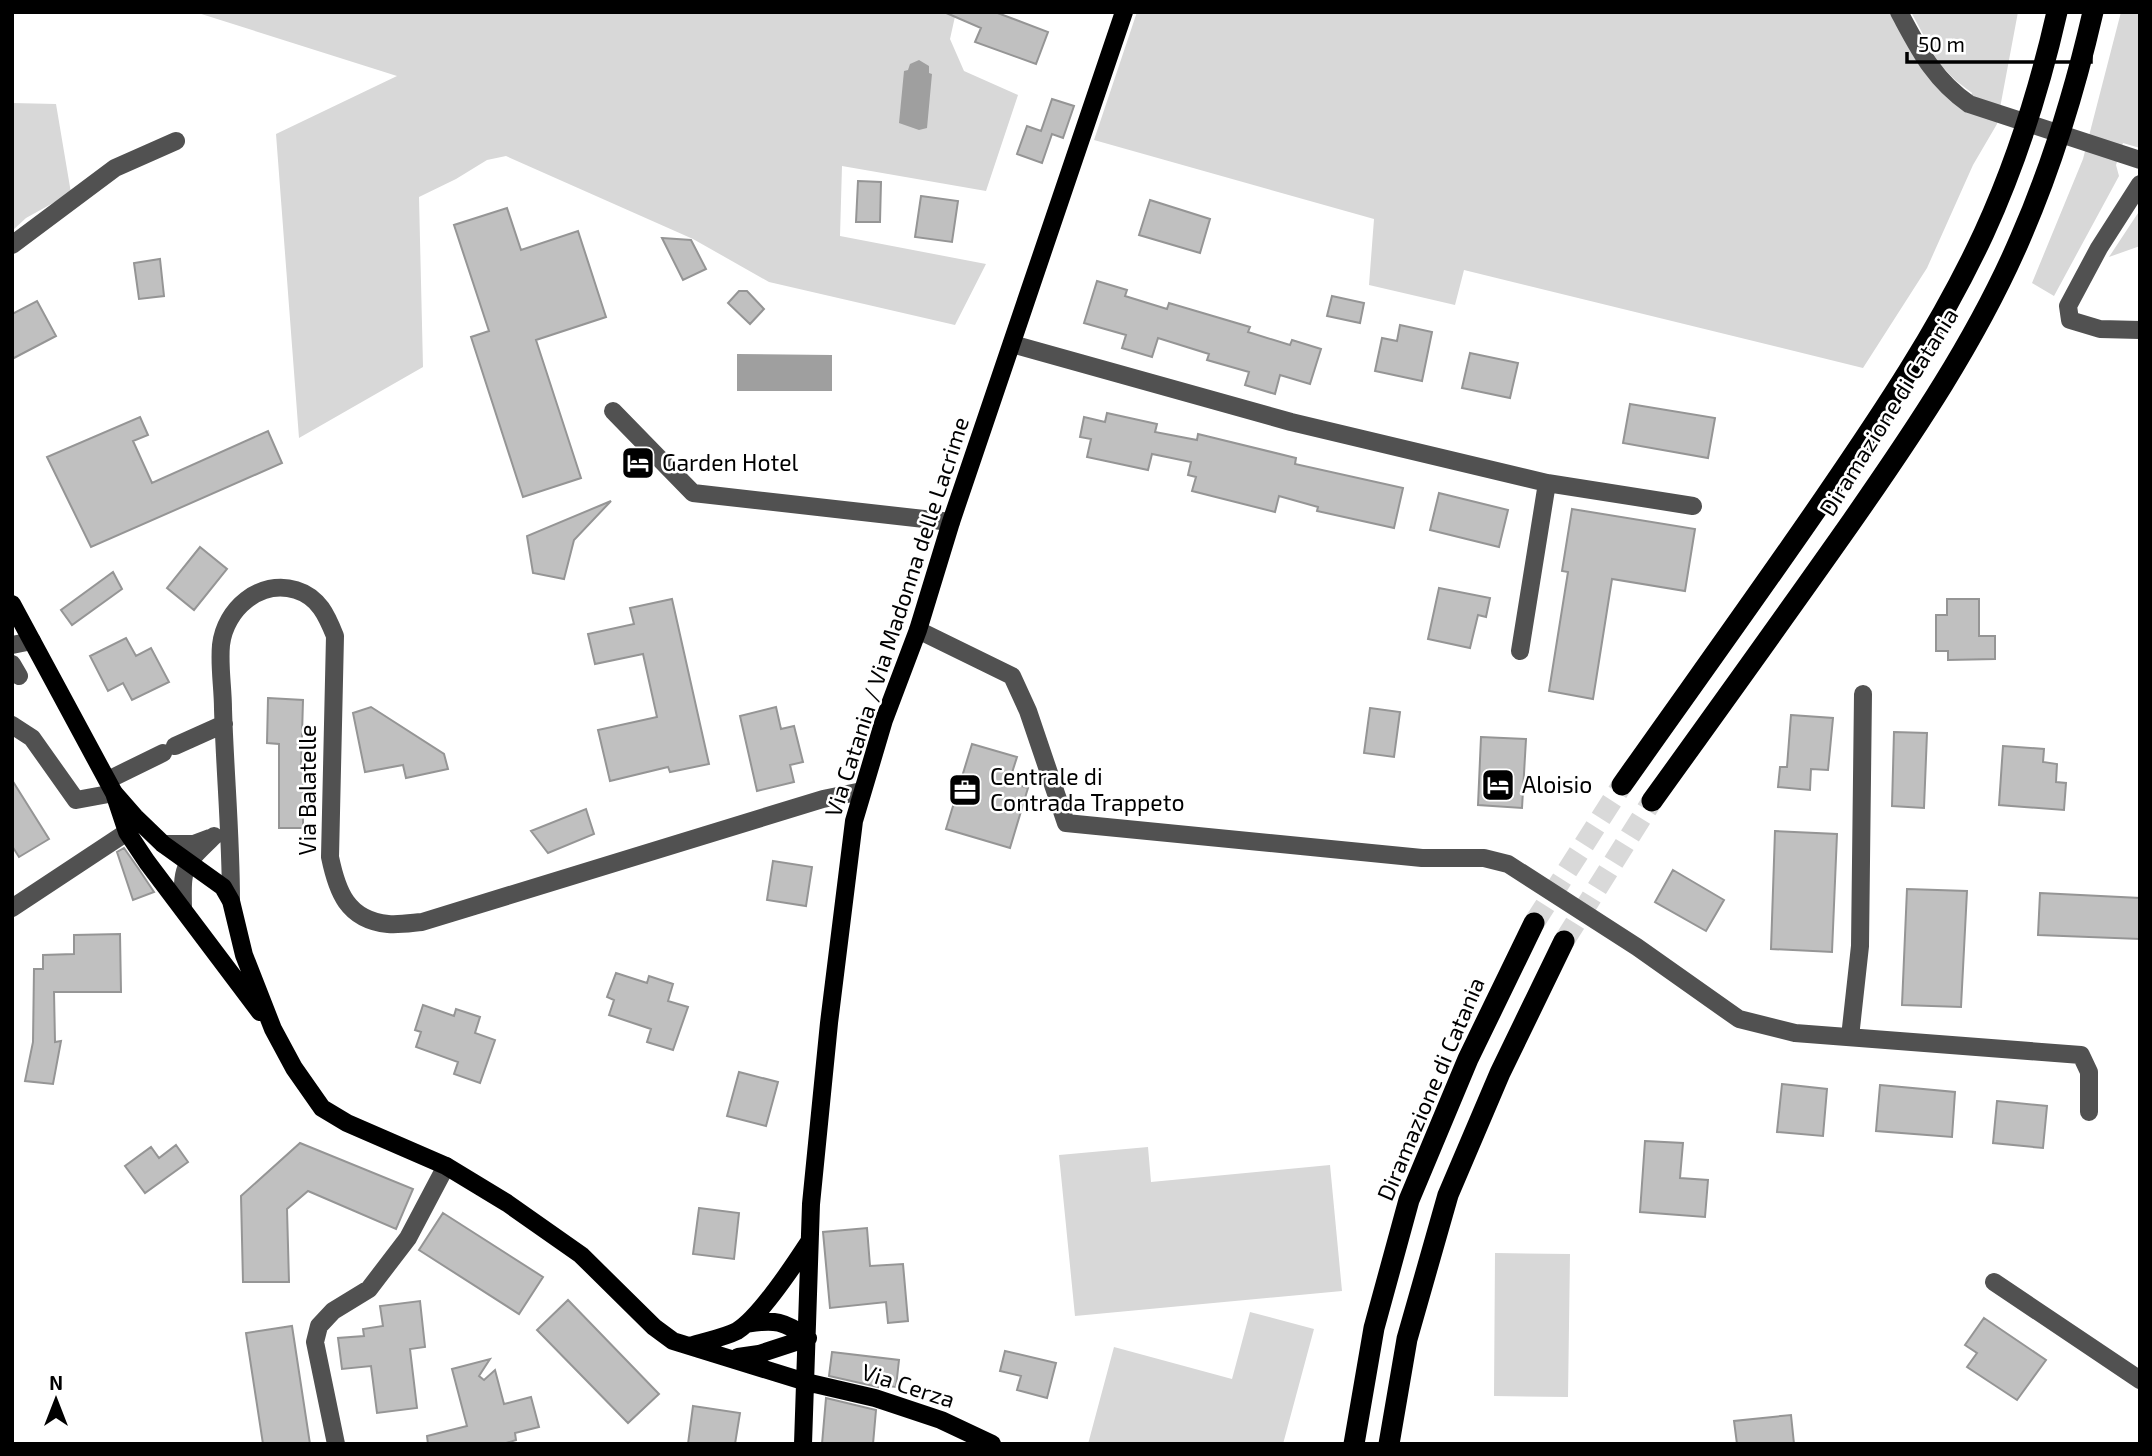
<svg xmlns="http://www.w3.org/2000/svg" width="2152" height="1456" viewBox="0 0 2152 1456" font-family="'Exo 2',sans-serif">
<style>
.green{fill:#d8d8d8}
.water{fill:#9f9f9f}
.building{fill:#c0c0c0;stroke:#959595;stroke-width:2}
.lines{fill:none;stroke-linecap:round;stroke-linejoin:round}
.highway-tunnel{stroke:#d9d9d9;stroke-width:21;stroke-dasharray:21 10;stroke-linecap:butt}
.minor{stroke:#515151;stroke-width:18}
.major{stroke:#000;stroke-width:18}
.highway{stroke:#000;stroke-width:21}
.labels{text-anchor:middle;stroke-width:5;stroke-linejoin:round;paint-order:stroke}
.street-label{font-size:23px;fill:#000;stroke:#fff}
.poi-label{font-size:23px;fill:#000;stroke:#fff;text-anchor:start}
</style>
<rect width="100%" height="100%" fill="#fff"/>
<path class="green" d="M195 12H956L950 39 964 71 1018 95 986 191 842 166 840 236 986 264 955 325 769 282 693 239 506 156 487 160 456 179 419 197 423 367 299 438 276 134 397 76Z
M1137 12H1894L1969 104 1972 93 1955 80 1938 62 1911 12H2018L1997 124 1973 165 1927 268 1863 368 1464 270 1455 305 1369 285 1374 219 1094 140Z
M2121 12H2140V148L2123 143 2116 165 2119 176 2054 296 2032 283 2083 159Z
M12 103 56 104 71 193 26 218 12 231Z
M2140 210V246L2109 257Z
M1148 1147 1151 1182 1330 1165 1342 1291 1075 1316 1059 1155Z
M1495 1253 1570 1254 1568 1397 1494 1396Z
M1250 1312 1314 1329 1283 1444H1088L1114 1347 1232 1379Z"/>
<path class="water" d="M919 60 929 66V73L932 74 927 128 919 130 899 123 904 71 908 70 910 64Z
M737 354 832 355V391H737Z"/>
<path class="building" d="M944 12H995L1048 32 1036 64 975 42 981 28Z
M1052 99 1074 106 1063 138 1052 134 1042 163 1017 154 1027 126 1041 131Z
M858 181 881 182 880 222H856Z
M921 196 958 201 952 242 915 237Z
M1150 200 1210 219 1200 253 1139 235Z
M507 208 521 250 578 231 606 317 536 340 581 478 523 497 471 337 489 331 454 225Z
M662 238 691 240 706 269 683 280Z
M160 259 164 296 139 299 134 263Z
M1097 281 1127 290 1125 296 1167 309 1169 303 1250 327 1248 332 1290 345 1292 340 1321 349 1310 384 1280 375 1275 394 1245 385 1249 372 1207 360 1209 354 1158 338 1152 357 1122 348 1126 335 1084 323Z
M739 291H747L764 309 750 324 728 303Z
M1332 296 1364 303 1360 323 1327 316Z
M37 301 56 336 12 359V314Z
M1400 325 1432 332 1422 381 1375 371 1382 338 1397 341Z
M1470 353 1518 363 1510 398 1462 388Z
M1630 404 1715 418 1708 458 1623 443Z
M1107 413 1157 424 1155 432 1197 440 1198 434 1296 458 1295 464 1403 488 1394 528 1317 511 1318 507 1279 496 1275 512 1192 491 1196 477 1188 475 1191 462 1152 454 1148 470 1087 457 1091 439 1080 437 1084 417 1105 422Z
M140 417 148 435 133 441 152 483 268 431 282 463 91 547 47 457Z
M1439 493 1508 510 1499 547 1430 530Z
M611 501 574 540 564 579 533 573 527 536Z
M1572 509 1695 529 1685 591 1612 579 1593 699 1549 691 1568 572 1562 571Z
M200 547 227 569 194 610 167 588Z
M113 572 122 589 72 625 61 610Z
M1439 588 1490 598 1486 617 1478 615 1470 648 1428 639Z
M672 599 709 764 670 772 668 767 610 781 598 730 657 717 643 654 595 664 588 634 634 624 630 608Z
M1947 599H1979V636H1995V659L1948 660V651H1936V615H1947Z
M126 638 136 656 151 648 169 682 132 700 123 683 108 691 90 656Z
M268 698 303 700 301 770H303V828H279V744L267 743Z
M371 707 444 754 448 769 406 778 403 765 365 772 353 713Z
M776 707 781 729 794 726 803 762 790 765 794 782 757 791 740 716Z
M1370 708 1400 712 1394 757 1364 753Z
M1791 715 1833 718 1828 770 1811 769 1810 790 1778 787 1780 767H1787Z
M1894 732 1927 733 1924 808 1892 806Z
M1481 737 1526 739 1522 808 1478 805Z
M972 744 1017 757 1009 782 1028 788 1010 848 946 829Z
M2003 746 2044 749 2043 762 2057 764 2056 782 2066 783 2064 810 1999 805Z
M12 780 49 839 19 857 12 846Z
M586 809 594 834 548 853 531 831Z
M1775 831 1837 834 1832 952 1771 949Z
M124 848 138 868 154 892 133 900 117 852Z
M773 861 812 867 806 906 767 900Z
M1673 870 1724 900 1706 931 1655 902Z
M1907 889 1967 891 1961 1007 1902 1005Z
M2040 893 2140 898V939L2038 935Z
M120 934 121 992H54L55 1042 61 1041 53 1084 25 1081 33 1042 34 969H43V955L74 954V935Z
M616 973 647 983 649 976 673 984 668 1001 688 1007 673 1050 647 1042 651 1029 609 1015 614 1000 607 997Z
M423 1005 454 1016 456 1009 480 1017 475 1033 495 1040 480 1083 454 1074 458 1062 416 1047 421 1032 415 1030Z
M739 1072 778 1082 766 1126 727 1116Z
M1782 1084 1827 1089 1823 1136 1777 1132Z
M1880 1085 1955 1092 1952 1137 1876 1131Z
M1997 1101 2047 1106 2043 1148 1993 1143Z
M1645 1141 1683 1143 1680 1178 1708 1180 1705 1217 1640 1212Z
M300 1143 413 1189 396 1229 308 1191 287 1209 289 1282H243L241 1196Z
M176 1145 188 1162 145 1193 125 1166 151 1147 159 1158Z
M699 1208 739 1213 734 1259 693 1254Z
M443 1213 543 1277 519 1314 419 1250Z
M867 1228 870 1266 903 1264 908 1321 888 1323 886 1302 830 1308 823 1232Z
M568 1300 659 1394 628 1423 537 1330Z
M420 1301 425 1347 410 1349 417 1408 377 1413 371 1366 342 1369 338 1338 364 1336 363 1329 383 1326 380 1306Z
M1984 1318 2046 1360 2017 1400 1967 1367 1977 1353 1965 1345Z
M292 1326 310 1444H263L246 1333Z
M1005 1351 1056 1363 1047 1398 1017 1390 1021 1376 1000 1371Z
M832 1352 899 1360 896 1387 878 1385V1387L829 1376Z
M490 1359 479 1376 484 1380 495 1370 504 1404 531 1397 539 1427 515 1433 516 1440 503 1444H428L427 1436 467 1426 452 1369Z
M826 1398 876 1410 873 1444H822Z
M693 1406 740 1413 735 1444H688Z
M1791 1415 1794 1444H1737L1734 1421Z"/>
<g class="lines">
<path class="highway-tunnel" d="M1534 923 1622 785
M1564 941 1652 801"/>
<path class="minor" d="M1899 12C1919 49 1933 79 1969 104L2140 160
M2140 184 2099 248 2068 306 2070 320 2100 329 2140 330
M12 245 115 168 176 141
M1012 344 1291 422 1547 483 1693 506
M613 411 693 493 951 522
M918 630 1012 676 1028 711 1066 823 1422 858H1484L1508 864 1637 947 1739 1019 1795 1033 2081 1055 2089 1072V1112
M12 645 32 641
M1520 651 1547 483
M12 664 19 676
M12 725 32 738 76 800 114 793
M175 746 224 724
M108 780 163 753
M163 844H194L210 838
M231 901C231 837 225 773 223 709 223 688 219 666 221 645 225 609 260 579 296 590 319 597 327 616 335 636L330 857C337 891 347 920 388 924 399 925 411 923 422 922L823 799 862 791
M12 908 127 832
M183 908C182 865 183 866 214 836
M1850 1037 1860 946 1863 694
M1994 1282 2140 1380
M336 1444 315 1342 319 1326 333 1311 369 1289 408 1238 446 1166"/>
<path class="major" d="M12 604 114 793 127 832 147 862 260 1012
M114 793 135 817 163 844 223 887 231 901 244 955 273 1029 294 1068 322 1108 347 1123 446 1166 507 1203 581 1255 654 1327 673 1341 806 1382 875 1398 941 1420 992 1444
M746 1324C775 1319 784 1321 808 1338
M690 1346C705 1341 723 1338 737 1331 759 1318 794 1265 809 1242
M738 1357 759 1354 808 1338
M803 1444 811 1204 829 1023 854 821 884 720 918 630 951 522 1124 12"/>
<path class="highway" d="M1622 785C1689 690 1757 596 1823 500 1882 414 1940 328 1984 233 2016 163 2040 87 2057 12
M1652 801C1719 708 1786 615 1852 521 1914 432 1977 339 2020 239 2052 166 2075 90 2093 12
M1354 1444 1374 1328 1409 1200 1468 1059 1534 923
M1389 1444 1407 1339 1448 1195 1500 1073 1564 941"/>
</g>
<defs>
<symbol id="hotel-square" viewBox="-11 -11 22 22"><rect x="-9" y="-9" width="18" height="18" rx="4" fill="#000" stroke="#fff"/><path d="M-6-4.5h1.5V1H6V5H4.5V3h-9V5H-6ZM-4 0a1.8 1.8 0 1 1 3.6 0ZM.5 0V-2.5h3Q6-2.5 6 0Z" fill="#fff"/></symbol>
<symbol id="office-square" viewBox="-11 -11 22 22"><rect x="-9" y="-9" width="18" height="18" rx="4" fill="#000" stroke="#fff"/><path d="M-6-3h4V-5.5h4V-3h4V5H-6ZM-1-4.5V-3h2v-1.5ZM-6 0V1H6V0Z" fill="#fff"/></symbol>
</defs>
<g fill-rule="evenodd">
<use href="#hotel-square" x="619" y="444" width="38" height="38"/>
<use href="#hotel-square" x="1479" y="766" width="38" height="38"/>
<use href="#office-square" x="946" y="771" width="38" height="38"/>
</g>
<g class="labels">
<g class="street-label">
<text transform="translate(1889 412) rotate(-58)" y="8">Diramazione di Catania</text>
<text transform="translate(897 617) rotate(-72)" y="8">Via Catania / Via Madonna delle Lacrime</text>
<text transform="translate(308 790) rotate(-90)" y="8">Via Balatelle</text>
<text transform="translate(1431 1089) rotate(-67)" y="8">Diramazione di Catania</text>
<text transform="translate(908 1386) rotate(18)" y="8">Via Cerza</text>
</g>
<g class="poi-label">
<text x="662" y="471">Garden Hotel</text>
<text x="990" y="785">Centrale di<tspan x="990" dy="26">Contrada Trappeto</tspan></text>
<text x="1522" y="793">Aloisio</text>
</g>
</g>
<rect width="2152" height="1456" fill="none" stroke="#000000" stroke-width="28"/>
<g transform="translate(56 1400)" stroke="#ffffff" stroke-width="5" paint-order="stroke">
<path d="M0-5L12 26L0 18L-12 26Z" fill="#000000"/>
<text y="-10" font-size="19" font-weight="bold" text-anchor="middle" fill="#000000">N</text>
</g>
<path d="M1907 52v10h184v-10" fill="none" stroke="#000000" stroke-width="3.5"/>
<text x="1918" y="52" font-size="21" fill="#000000" stroke="#ffffff" stroke-width="5" paint-order="stroke">50 m</text>
</svg>
